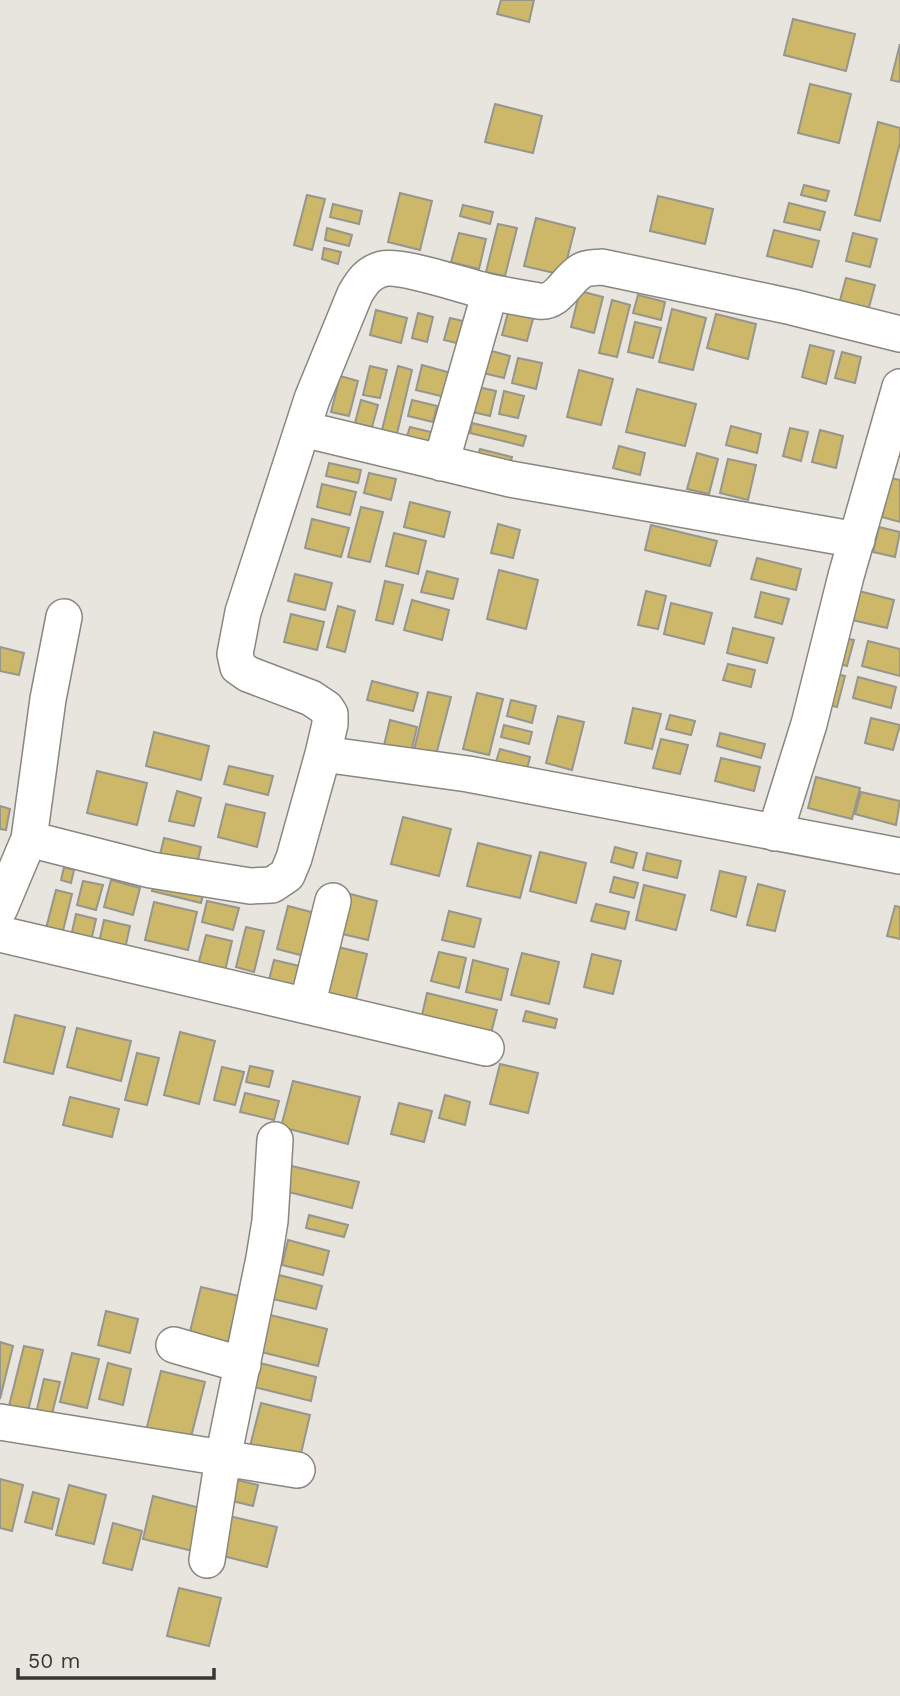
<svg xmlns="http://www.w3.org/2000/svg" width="900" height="1696" viewBox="0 0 900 1696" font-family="'Work Sans',sans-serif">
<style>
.building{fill:#ccb868;stroke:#96958e;stroke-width:2}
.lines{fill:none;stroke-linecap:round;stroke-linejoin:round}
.minor-casing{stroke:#898780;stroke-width:38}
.minor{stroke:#fff;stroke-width:35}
</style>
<rect width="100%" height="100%" fill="#e7e5dd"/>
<path class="building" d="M501 0H534L529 22 497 14Z
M793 19 855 34 846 71 784 55Z
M900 44V82L891 80Z
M810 84 851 94 839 143 798 133Z
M495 104 542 116 533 153 485 142Z
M878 122 900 128V143L880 221 855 215Z
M804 185 829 191 826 201 801 195Z
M400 193 432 201 420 250 388 242Z
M307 195 325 199 312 250 294 245Z
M658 196 713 209 705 244 650 231Z
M789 203 825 212 820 230 784 222Z
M333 204 362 211 359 224 330 217Z
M463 205 493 212 490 224 460 216Z
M536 218 575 228 563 275 524 266Z
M498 224 517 228 505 276 486 272Z
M327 228 352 235 349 246 325 240Z
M774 230 819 241 812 267 767 256Z
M459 233 486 239 479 269 451 262Z
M853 233 877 239 870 267 846 261Z
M324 248 341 252 338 264 322 259Z
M846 278 875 285 868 311 839 304Z
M580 291 603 297 594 333 571 327Z
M638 295 665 302 661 320 633 313Z
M612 300 630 305 617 357 599 353Z
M509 309 534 315 527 341 502 335Z
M672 309 706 318 693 370 659 362Z
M376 310 407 318 401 343 370 335Z
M418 313 433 317 427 342 412 338Z
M716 314 756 324 748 359 707 348Z
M450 318 467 322 461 344 444 340Z
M635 322 661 328 653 358 628 352Z
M810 345 834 351 826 384 802 377Z
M488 350 510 356 504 378 483 373Z
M842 352 861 357 855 383 835 378Z
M518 358 542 363 536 389 512 383Z
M422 365 451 373 445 397 416 390Z
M370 366 387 370 380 398 363 395Z
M398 366 412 370 396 438 381 434Z
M579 370 613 379 601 425 567 417Z
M340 376 358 381 349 416 331 412Z
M474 386 496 391 490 416 468 411Z
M637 389 696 404 685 446 626 432Z
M504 391 524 396 518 418 499 414Z
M361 400 378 405 372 427 355 423Z
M412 400 437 406 433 422 408 416Z
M472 423 526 436 523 446 470 433Z
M731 426 761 434 757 453 726 445Z
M410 427 439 434 436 446 406 439Z
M790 428 808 432 801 461 783 456Z
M820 430 843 436 836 468 812 462Z
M619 446 645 453 640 475 613 468Z
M480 449 512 457 509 467 477 459Z
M697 453 718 459 709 494 687 489Z
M728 459 756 465 748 500 720 493Z
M329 463 361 470 358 483 326 476Z
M369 473 396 479 391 500 364 493Z
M891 478 900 480V522L882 517Z
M322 484 356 492 350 515 317 507Z
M410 502 450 512 444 537 404 527Z
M361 507 383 512 370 562 348 557Z
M312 519 349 528 341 557 305 548Z
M498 524 520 530 513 558 491 553Z
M651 525 717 541 710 566 645 550Z
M879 527 900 532 895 557 873 552Z
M394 533 426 541 418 574 386 566Z
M757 558 801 569 796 590 751 579Z
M499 570 538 580 526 629 487 619Z
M427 571 458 579 453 599 421 592Z
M295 574 332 583 325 610 288 601Z
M385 581 403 585 393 624 376 620Z
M646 591 666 596 658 629 638 625Z
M859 591 894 600 887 628 852 620Z
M761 592 789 599 782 624 755 617Z
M412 600 449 610 442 640 404 630Z
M671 603 712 613 704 644 664 634Z
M338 606 355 611 345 652 327 647Z
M291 614 324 622 317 650 284 642Z
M733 628 774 638 767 663 727 653Z
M835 636 854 640 847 666 829 661Z
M868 641 900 649V676L862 666Z
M0 647 24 653 19 675 0 671Z
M728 664 755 670 751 687 723 680Z
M823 671 845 676 837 707 815 701Z
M858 677 896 687 891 708 853 698Z
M372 681 418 693 413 711 367 700Z
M428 692 451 697 436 755 414 750Z
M477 693 503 699 489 755 463 749Z
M511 700 536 706 532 723 507 716Z
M633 708 661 714 652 749 625 743Z
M670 715 695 721 691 735 666 729Z
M558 716 584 722 572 770 546 763Z
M871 718 900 725 893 750 865 743Z
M390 720 417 727 409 761 382 754Z
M504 725 532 732 529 744 501 737Z
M154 732 209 746 201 780 146 766Z
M720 733 765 744 761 758 717 746Z
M661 739 688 745 680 774 653 768Z
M500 749 530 757 527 769 496 762Z
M721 758 760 767 754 791 715 781Z
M229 766 273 776 268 795 224 784Z
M97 771 147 783 137 825 87 813Z
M816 777 860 788 852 819 808 808Z
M177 791 201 798 194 826 169 821Z
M861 792 900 801 896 825 855 814Z
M226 804 265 813 257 847 218 837Z
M0 806 10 809 6 830 0 829Z
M403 817 451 829 439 876 391 864Z
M164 838 201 847 197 864 160 855Z
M478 843 531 856 520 898 467 886Z
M615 847 637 853 633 868 611 862Z
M540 852 586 863 576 903 530 891Z
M647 853 681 861 677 878 643 870Z
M64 867 74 870 71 883 61 880Z
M720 871 746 877 736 917 711 910Z
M156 874 205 886 201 903 152 891Z
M614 877 638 883 634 898 610 892Z
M111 880 140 888 133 915 104 907Z
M83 881 103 885 96 910 77 905Z
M758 884 785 891 775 931 747 925Z
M644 885 685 895 676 930 636 920Z
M56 890 72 894 60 943 43 940Z
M339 891 377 901 368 940 329 931Z
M207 901 239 908 233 930 202 922Z
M154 902 197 912 188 950 145 940Z
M596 904 629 912 625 929 591 921Z
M288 906 319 914 308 957 277 949Z
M895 906 900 907V939L887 936Z
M449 911 481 919 474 947 442 940Z
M76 914 96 919 89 950 69 945Z
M104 920 130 926 123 958 97 951Z
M246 927 264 931 254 972 236 967Z
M206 935 232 941 224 975 197 969Z
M326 944 367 954 356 1000 315 989Z
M439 952 466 958 459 988 431 981Z
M522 953 559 962 549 1004 511 995Z
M592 954 621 961 613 994 584 987Z
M274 960 308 968 301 997 267 988Z
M473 960 508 969 501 1000 466 992Z
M427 993 497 1010 489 1041 420 1024Z
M526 1011 557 1019 555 1028 523 1021Z
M15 1015 65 1027 53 1074 4 1062Z
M77 1028 131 1041 121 1081 67 1067Z
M180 1032 215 1041 199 1104 164 1095Z
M137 1053 159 1058 147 1105 125 1100Z
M500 1064 538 1073 528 1113 490 1104Z
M250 1066 273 1071 269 1087 246 1082Z
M222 1067 244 1072 235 1105 214 1100Z
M293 1081 360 1097 348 1144 281 1127Z
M245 1093 279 1101 274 1120 240 1112Z
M445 1095 470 1102 465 1125 439 1118Z
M70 1097 119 1109 112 1137 63 1125Z
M399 1103 432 1111 424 1142 391 1134Z
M279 1163 359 1182 352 1208 273 1188Z
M309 1215 348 1225 344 1237 306 1228Z
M288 1240 329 1251 323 1275 282 1265Z
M279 1275 322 1286 316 1309 273 1299Z
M201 1287 239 1296 226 1350 188 1340Z
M106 1311 138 1319 130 1353 98 1345Z
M266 1314 327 1329 318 1366 257 1351Z
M0 1342 13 1346 0 1399Z
M24 1346 43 1350 26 1419 7 1414Z
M72 1353 99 1359 87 1408 60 1402Z
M108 1363 131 1369 123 1405 99 1399Z
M260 1363 316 1377 311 1401 254 1387Z
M161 1371 205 1382 189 1445 145 1435Z
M44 1379 60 1382 49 1426 34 1422Z
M261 1403 310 1415 299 1462 249 1450Z
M0 1479 23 1485 12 1531 0 1528Z
M233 1479 258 1485 253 1506 228 1500Z
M69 1485 106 1495 94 1544 56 1535Z
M33 1492 59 1499 52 1529 25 1522Z
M153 1496 204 1509 193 1551 143 1539Z
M229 1516 277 1527 267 1567 219 1555Z
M113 1523 142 1531 132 1570 103 1563Z
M179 1588 221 1598 209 1646 167 1636Z"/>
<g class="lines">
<defs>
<path id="minor" d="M303 429 510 479 857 540
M441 463 490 292
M323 754 468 774 900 856
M775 833 809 724 846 576 900 387
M29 839 151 870 250 886 272 885 287 875 294 858 323 754 330 724V714L326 708 311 698 248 674 238 667 235 654 243 612 312 399 355 294C362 282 368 273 382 269 401 264 463 286 486 291 503 295 522 298 539 301 558 304 566 280 581 271 587 267 594 268 602 267L792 307 900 334
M0 908 29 839 48 699 64 617
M0 934 486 1048
M307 1006 333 901
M174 1345 243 1365
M0 1422 297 1470
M207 1560 223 1458 264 1258 270 1221 275 1140"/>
</defs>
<use href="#minor" class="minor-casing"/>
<use href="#minor" class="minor"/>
</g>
<path d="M18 1668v10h196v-10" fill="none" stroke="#373734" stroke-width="3.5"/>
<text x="28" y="1668" font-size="21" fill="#373734" stroke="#e7e5dd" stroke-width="5" paint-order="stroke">50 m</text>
</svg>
